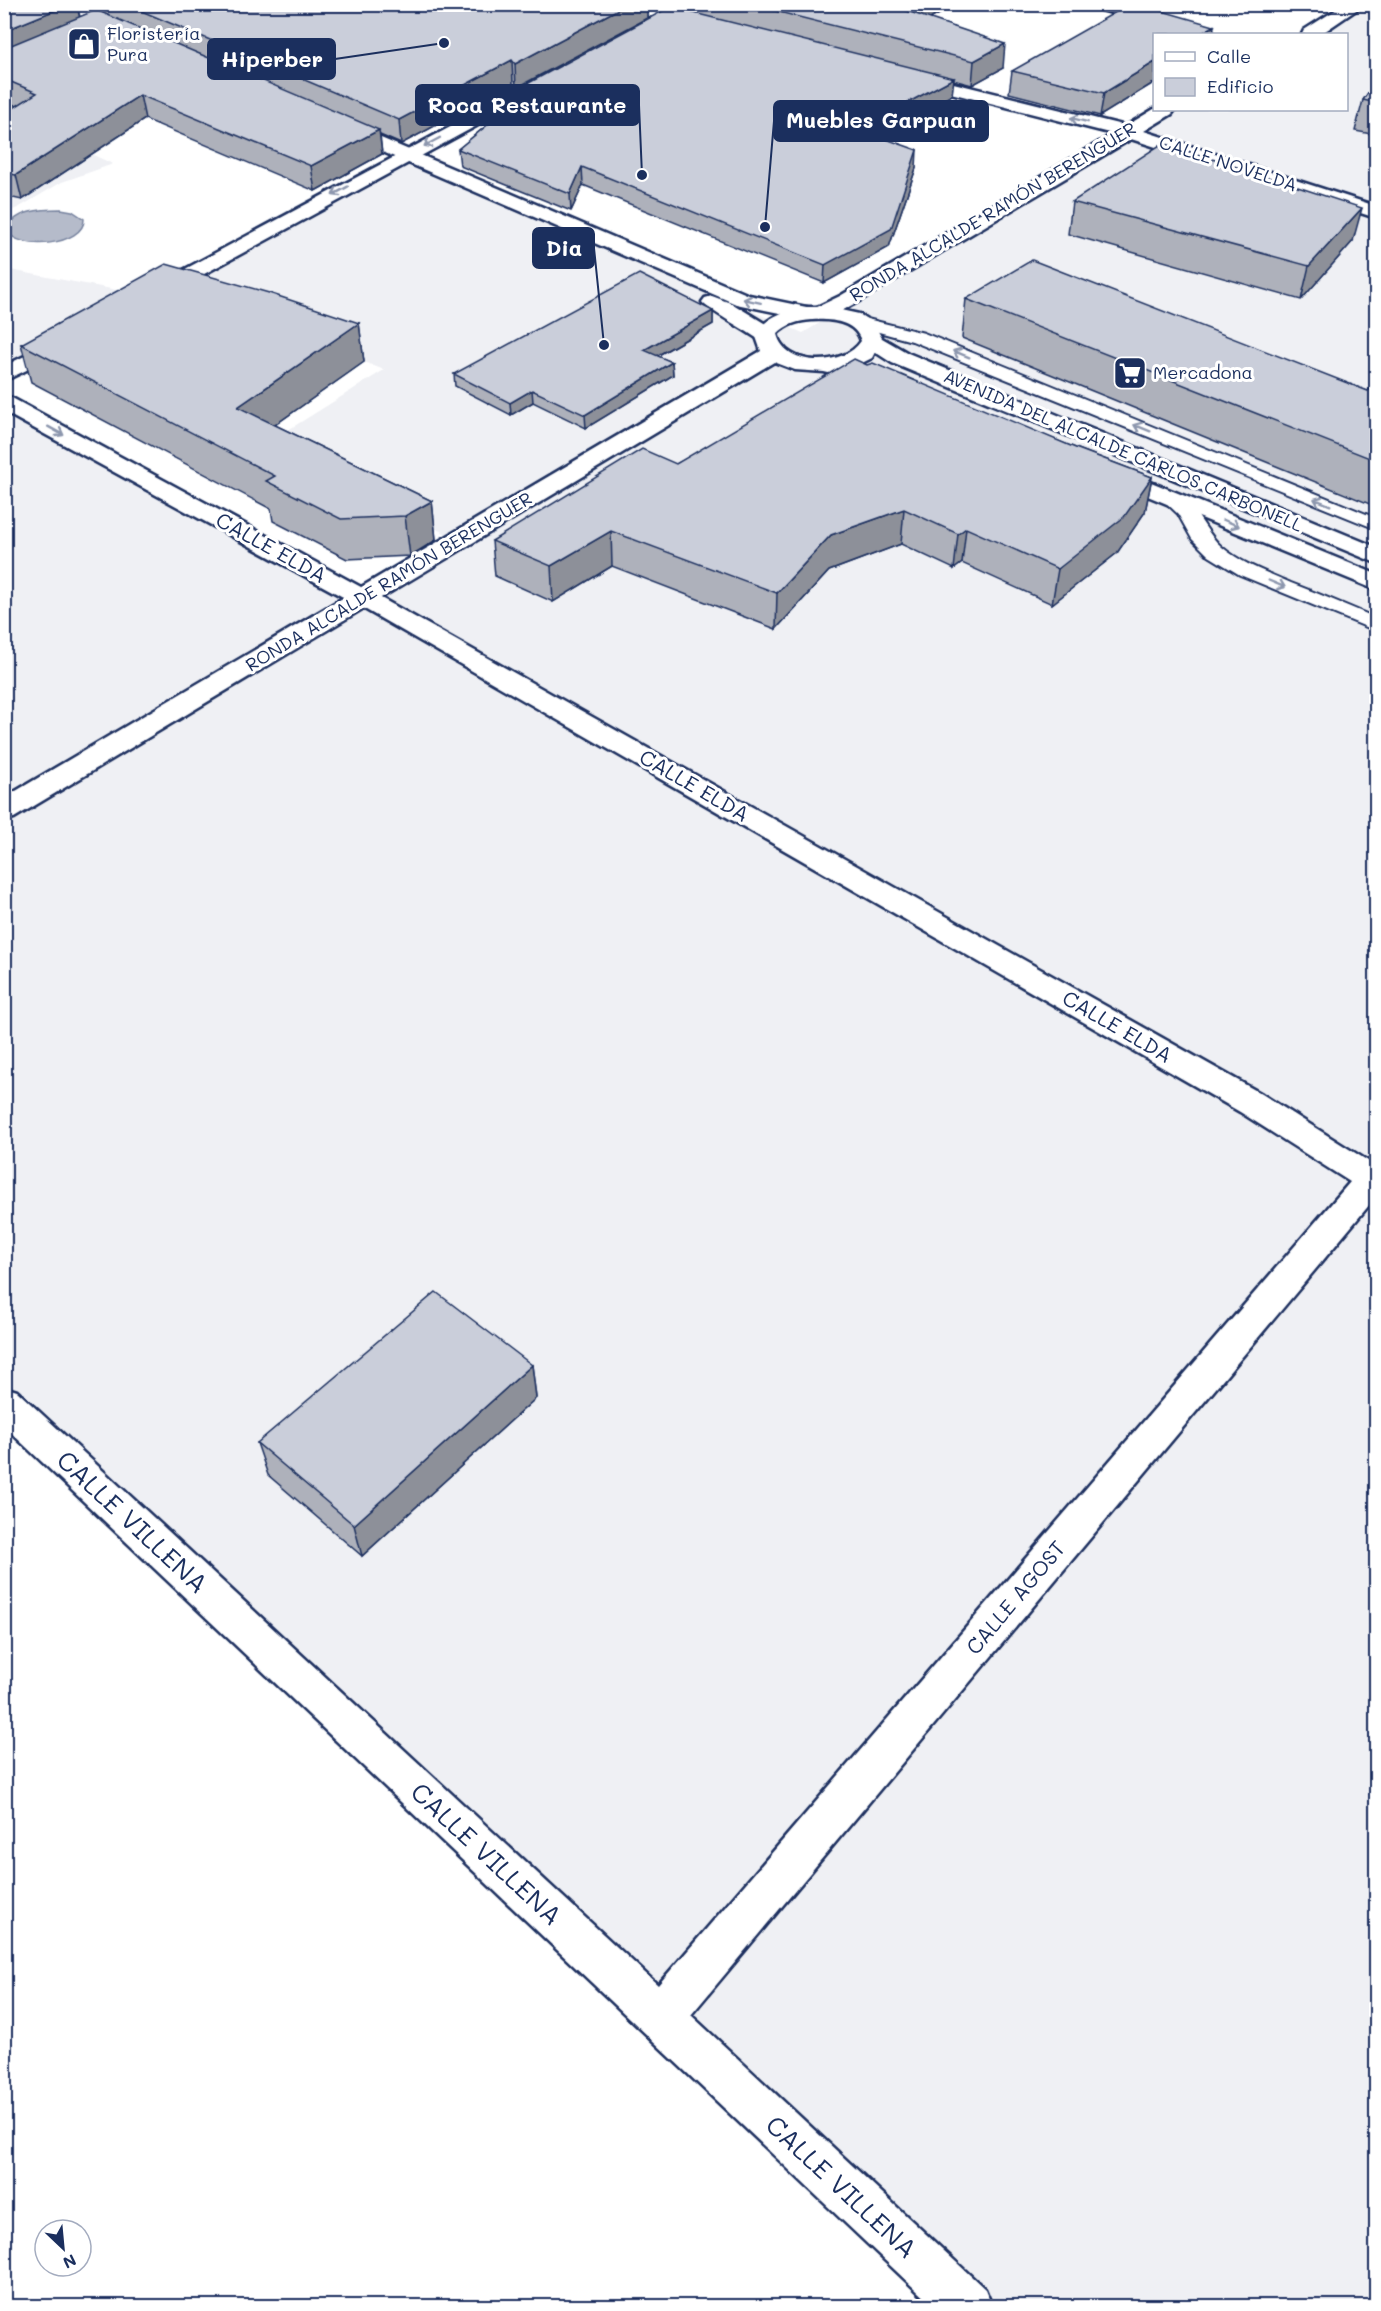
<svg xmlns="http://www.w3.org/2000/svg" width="1381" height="2311" viewBox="0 0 1381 2311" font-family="Mali,sans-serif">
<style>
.built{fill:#eff0f4}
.water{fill:#b5bbca;stroke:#77839f;stroke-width:1.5}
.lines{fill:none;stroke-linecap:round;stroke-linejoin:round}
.service-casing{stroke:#1b2f5e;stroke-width:4}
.minor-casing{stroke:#1b2f5e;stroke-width:5}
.tertiary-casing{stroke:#1b2f5e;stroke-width:5}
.secondary-casing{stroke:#1b2f5e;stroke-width:5}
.service{fill:#fff;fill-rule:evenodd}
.minor{fill:#fff;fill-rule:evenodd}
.tertiary{fill:#fff;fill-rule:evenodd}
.secondary{fill:#fff;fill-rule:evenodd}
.wall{fill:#aeb1bb;stroke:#1b2f5e;stroke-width:1.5;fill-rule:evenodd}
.shaded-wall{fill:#8d9099;stroke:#1b2f5e;stroke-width:1.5}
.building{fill:#caceda;stroke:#1b2f5e;stroke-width:1.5}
.oneway{stroke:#8d97ae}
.labels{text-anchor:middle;stroke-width:6;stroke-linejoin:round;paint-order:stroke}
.far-poi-label{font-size:18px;fill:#1b2f5e;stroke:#fff;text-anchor:start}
.far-street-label{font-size:18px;fill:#1b2f5e;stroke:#fff}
.street-label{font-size:21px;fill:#1b2f5e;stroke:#fff}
.near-street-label{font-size:26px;fill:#1b2f5e;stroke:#fff}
.leader{fill:none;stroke:#1b2f5e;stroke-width:2}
.callout-dot{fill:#1b2f5e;stroke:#fff;stroke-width:2}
.callout{fill:#1b2f5e;stroke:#1b2f5e;stroke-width:2}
.callout-label{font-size:22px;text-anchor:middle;font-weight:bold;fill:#fff}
</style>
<rect width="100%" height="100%" fill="#fff"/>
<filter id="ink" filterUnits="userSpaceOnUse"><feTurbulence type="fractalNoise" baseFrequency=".0167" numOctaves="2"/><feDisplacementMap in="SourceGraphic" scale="12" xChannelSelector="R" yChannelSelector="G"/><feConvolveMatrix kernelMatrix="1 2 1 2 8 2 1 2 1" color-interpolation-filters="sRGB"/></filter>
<g filter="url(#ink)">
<path class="built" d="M1347 5H1376V2306H968L5 1402 4 403 363 598 459 540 264 445 384 370 171 284 398 160 803 333 1174 110H1346V34H1298Z
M4 114 113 164 62 182 18 208 5 213Z
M5 269 149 296 5 375Z"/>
<path class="water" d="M61 209 72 211 84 219C85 245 18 253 7 230 14 210 43 209 61 209Z"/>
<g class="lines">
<defs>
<path id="service" d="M859 317 924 333 1376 518V529L912 341 853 325 851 322Z
M1169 491C1194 498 1203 531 1222 547 1242 564 1268 573 1291 583 1320 594 1348 606 1376 618V631L1240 575 1209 556 1192 539 1178 514 1160 497 1163 493Z"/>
<path id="minor" d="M616 4H646L708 20 711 24 708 28 702 29 618 8Z
M1092 4H1120L1212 30 1215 34H1189L1094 8Z
M1345 4H1365L1321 34H1302L1304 30Z
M564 66 570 67 573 71 570 75 160 298 153 300 146 298 143 294 146 290Z
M909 72 1126 126 1154 109 1175 110 1172 114 1144 131 1376 206V218L1131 139 854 304C841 311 827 321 813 317L809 313 813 309 840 296 1113 134 903 81 900 77 903 73Z
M66 336 74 337 77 342 74 347 4 381V366Z
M4 396 12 398 372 593 1262 1094 1376 1166V1197L691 2015 985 2289 992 2306H933L4 1426V1387L17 1391 658 1985 1350 1182 1240 1112 354 603 4 412Z"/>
<path id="tertiary" d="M341 121 749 295 816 309 820 313 816 317 809 319 736 304 334 131 332 127 334 123Z
M712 296 733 304 774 329 777 334 774 339 766 340 758 339C749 332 705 308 702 302L705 298Z"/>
<path id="secondary" d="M805 307H827L859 314 873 323 882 338 908 353 1376 547V563L892 363 875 352 872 358 856 366 890 373 893 378 890 383 882 385 824 372 795 370 774 362 14 818 4 820V798L761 351 755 334C768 316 784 311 805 307ZM812 320C831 319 855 321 861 341 844 367 785 368 777 334 787 324 798 321 812 320Z
M1107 464 1376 574V590L1099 476 1095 471 1099 466Z"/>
</defs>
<use href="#service" class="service-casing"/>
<use href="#minor" class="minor-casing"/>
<use href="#tertiary" class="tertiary-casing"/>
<use href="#secondary" class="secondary-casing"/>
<use href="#service" class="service"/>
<use href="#minor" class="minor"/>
<use href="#tertiary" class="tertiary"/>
<use href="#secondary" class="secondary"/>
</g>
<path class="wall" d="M4 4H647V18L516 88 513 84 401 144 380 135 382 154 315 191 145 119 22 200 4 196V114L17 106 4 100ZM77 5 92 12 80 17Z
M655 4H675L666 8Z
M681 4H958L930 19 1003 68 972 85 953 80 952 95 877 136 916 168 889 247 824 283 583 185 571 211 460 166 458 149 525 94V85L687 11V8Z
M1155 34V82L1100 116 1009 93 1012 71Z
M1377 80V135L1355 131 1363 100Z
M1072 202 1353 241 1301 300 1068 234Z
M966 299 1368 391 1377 381V507L962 338Z
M713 311V324L657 356 672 362 673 375 586 428 533 402 511 415 455 386 454 374Z
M359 323 364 362 275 425 432 501 436 540 410 556 347 559 273 521 271 509 31 382 21 344Z
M867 365 1078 449 1152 477 1145 512 1117 553 1052 604 962 563 954 569 901 544 829 571 776 629 612 566 553 602 495 576 492 541 676 464Z
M532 1365 536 1398 362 1556 268 1475 257 1443Z"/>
<path class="shaded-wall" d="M70 4H77L81 25 4 57V31Z
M628 4H647V18L516 88 515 64Z
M666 4H675L666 8Z
M915 4H958L903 33 904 10Z
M1214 26 1213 34H1200Z
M1005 44 1003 68 972 85 974 61Z
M512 60 513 84 401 144 399 120Z
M1155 62V82L1100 116 1104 93Z
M954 78 952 95 857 146 858 129Z
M140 95 145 119 22 200 16 175Z
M379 130 382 154 315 191 311 166Z
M917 150 916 168 889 247 824 283 825 265Z
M582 167 583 185 571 211 570 194Z
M1362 208 1353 241 1301 300 1309 266Z
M713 311V324L644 363V350Z
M359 323 364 362 245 446 238 407Z
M672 362 673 375 586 428 585 415Z
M532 390 533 402 511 415 510 403Z
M1152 477 1145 512 1117 553 1052 604 1058 569Z
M432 501 436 540 410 556 405 516Z
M904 509 901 544 829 571 776 629 777 593 831 535Z
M966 528 962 563 954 569 958 534Z
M611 531 612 566 553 602 551 566Z
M532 1365 536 1398 362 1556 354 1525Z"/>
<path class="building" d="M4 4H70L4 31Z
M125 4H628L515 64 512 60 399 120Z
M747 4H915L904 10 1005 44 974 61Z
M1130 4H1138L1214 26 1200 34H1155V62L1104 93 1012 71Z
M670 7 954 78 858 129 917 150 891 229 825 265 582 167 570 194 458 149 529 91 525 85Z
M96 10 379 130 311 166 140 95 16 175 4 173V114L37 93 4 79V48Z
M1377 80V103L1363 100Z
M1163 143 1362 208 1309 266 1072 202Z
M1032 260 1368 391 1377 381V461L966 299Z
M166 264 269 293 359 323 238 407 432 501 405 516 341 519 266 481 275 476 21 344Z
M639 274 713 311 644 350 672 362 585 415 532 390 510 403 454 374Z
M854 359 867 365 873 363 1078 449 1152 477 1124 517 1058 569 966 528 958 534 904 509 831 535 777 593 611 531 551 566 492 541 642 449 676 464Z
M436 1292 532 1365 354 1525 257 1443Z"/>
<defs><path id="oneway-shaft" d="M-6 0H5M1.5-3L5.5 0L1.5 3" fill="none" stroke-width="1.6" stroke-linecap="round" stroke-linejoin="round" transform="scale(1.5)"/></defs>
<g class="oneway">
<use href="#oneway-shaft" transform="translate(1079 120) rotate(-166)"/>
<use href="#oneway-shaft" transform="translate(432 142) rotate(152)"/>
<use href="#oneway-shaft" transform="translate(340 191) rotate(151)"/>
<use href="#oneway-shaft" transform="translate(752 301) rotate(-168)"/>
<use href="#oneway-shaft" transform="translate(961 354) rotate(-158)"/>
<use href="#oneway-shaft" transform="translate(1142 428) rotate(-158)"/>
<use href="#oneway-shaft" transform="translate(56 431) rotate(29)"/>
<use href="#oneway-shaft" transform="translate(1322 502) rotate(-158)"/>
<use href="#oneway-shaft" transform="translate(1231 523) rotate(23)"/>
<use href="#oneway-shaft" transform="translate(1277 584) rotate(23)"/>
</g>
</g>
<defs>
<symbol id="shop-square" viewBox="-11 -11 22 22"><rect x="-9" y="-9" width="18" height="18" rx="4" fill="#1b2f5e" stroke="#fff"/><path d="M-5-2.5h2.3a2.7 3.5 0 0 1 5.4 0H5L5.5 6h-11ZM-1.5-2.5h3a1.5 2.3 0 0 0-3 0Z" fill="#fff"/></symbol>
<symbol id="supermarket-square" viewBox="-11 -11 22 22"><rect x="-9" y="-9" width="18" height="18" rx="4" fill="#1b2f5e" stroke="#fff"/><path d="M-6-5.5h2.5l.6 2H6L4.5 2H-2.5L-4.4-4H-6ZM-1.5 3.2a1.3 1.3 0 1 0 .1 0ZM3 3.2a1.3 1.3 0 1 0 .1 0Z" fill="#fff"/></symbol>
</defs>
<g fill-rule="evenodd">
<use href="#shop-square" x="65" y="25" width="38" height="38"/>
<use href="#supermarket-square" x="1111" y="354" width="38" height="38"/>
</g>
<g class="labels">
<g class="far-poi-label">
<text x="107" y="40">Floristería<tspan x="107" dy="21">Pura</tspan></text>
<text x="1153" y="379">Mercadona</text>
</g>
<g class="far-street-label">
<text transform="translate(1228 164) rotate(18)" y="6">CALLE NOVELDA</text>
<text transform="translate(993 212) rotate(-31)" y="6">RONDA ALCALDE RAMÓN BERENGUER</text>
<text transform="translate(1123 451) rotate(23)" y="6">AVENIDA DEL ALCALDE CARLOS CARBONELL</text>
<text transform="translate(389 582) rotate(-31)" y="6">RONDA ALCALDE RAMÓN BERENGUER</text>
</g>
<g class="street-label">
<text transform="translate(271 548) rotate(29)" y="7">CALLE ELDA</text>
<text transform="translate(694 786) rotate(30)" y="7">CALLE ELDA</text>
<text transform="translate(1117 1027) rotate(30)" y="7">CALLE ELDA</text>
<text transform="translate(1016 1598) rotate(-50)" y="7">CALLE AGOST</text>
</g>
<g class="near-street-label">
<text transform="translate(132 1522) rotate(43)" y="9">CALLE VILLENA</text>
<text transform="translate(486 1854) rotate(43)" y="9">CALLE VILLENA</text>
<text transform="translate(841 2187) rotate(43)" y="9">CALLE VILLENA</text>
</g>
</g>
<path class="leader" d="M444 43L335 59M642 175L639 105M765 227L774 121M604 345L594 248"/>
<g class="callout-dot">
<circle cx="444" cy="43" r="6"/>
<circle cx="642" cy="175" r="6"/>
<circle cx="765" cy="227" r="6"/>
<circle cx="604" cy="345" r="6"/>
</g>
<g class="callout">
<rect x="208" y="39" width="127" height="40" rx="6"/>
<rect x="416" y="85" width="223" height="40" rx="6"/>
<rect x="774" y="101" width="214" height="40" rx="6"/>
<rect x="533" y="228" width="61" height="40" rx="6"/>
</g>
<g class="callout-label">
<text x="272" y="67">Hiperber</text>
<text x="527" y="113">Roca Restaurante</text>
<text x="881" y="128">Muebles Garpuan</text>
<text x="564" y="256">Dia</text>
</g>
<rect width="1381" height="2311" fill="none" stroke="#fff" stroke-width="24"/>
<rect x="12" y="12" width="1357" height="2287" fill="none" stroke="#1b2f5e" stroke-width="2" filter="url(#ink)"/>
<rect x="1153" y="33" width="195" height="78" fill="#ffffff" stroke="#a4acbf" stroke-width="1.5"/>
<rect x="1165" y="52" width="30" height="9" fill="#ffffff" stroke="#a4acbf" stroke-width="1.5"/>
<text x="1207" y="63" font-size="18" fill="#1b2f5e">Calle</text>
<rect x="1165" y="78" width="30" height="18" fill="#caceda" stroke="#a4acbf" stroke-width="1.5"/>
<text x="1207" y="93" font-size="18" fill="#1b2f5e">Edificio</text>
<g transform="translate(63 2248) rotate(154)"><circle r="28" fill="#ffffff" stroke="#a4acbf" stroke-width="1.5"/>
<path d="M0-4.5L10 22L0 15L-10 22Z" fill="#1b2f5e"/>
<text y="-9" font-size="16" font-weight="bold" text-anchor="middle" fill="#1b2f5e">N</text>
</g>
</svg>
